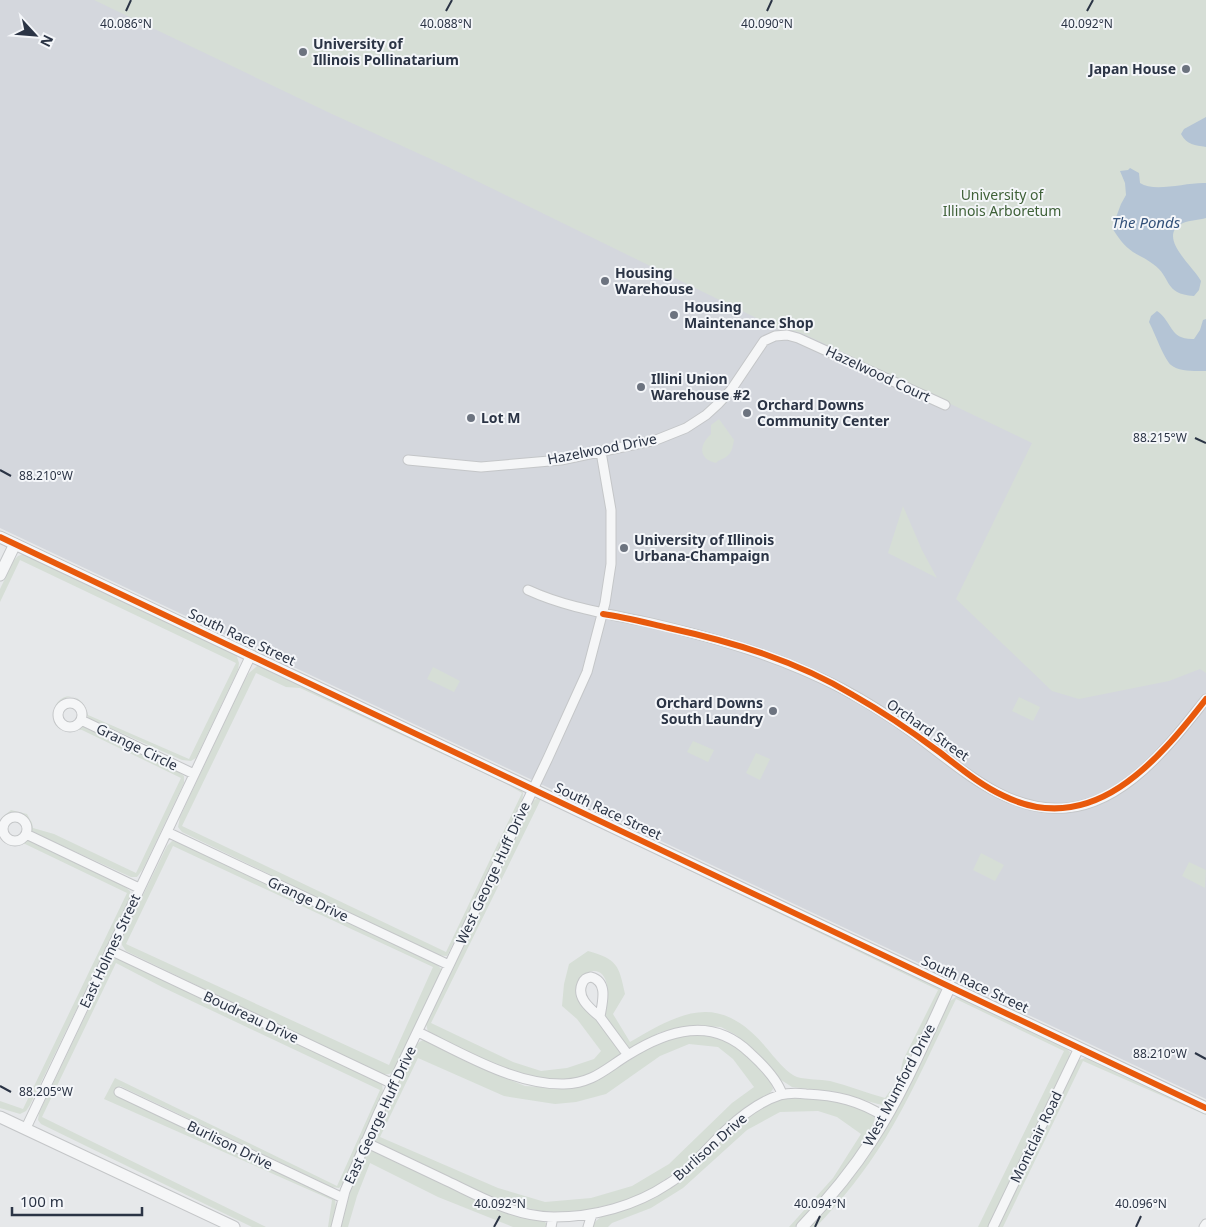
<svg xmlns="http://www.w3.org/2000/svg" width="1206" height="1227" viewBox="0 0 1206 1227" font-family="'Noto Sans',sans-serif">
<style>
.built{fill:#d4d7dd}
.green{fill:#d6ded6;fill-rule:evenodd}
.water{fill:#b4c4d5}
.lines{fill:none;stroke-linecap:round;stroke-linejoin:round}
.minor-casing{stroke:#c4c6c8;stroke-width:11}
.tertiary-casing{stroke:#c4c6c8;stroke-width:13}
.minor{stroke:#f5f6f7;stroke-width:9}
.tertiary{stroke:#f5f6f7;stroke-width:11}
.cycleway-casing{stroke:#f4f6f9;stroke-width:9}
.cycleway{stroke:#e8590c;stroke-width:6}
.ticks{fill:none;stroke:#2b3445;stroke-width:2}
.poi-dot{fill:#6c737f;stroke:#f4f6f9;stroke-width:2}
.labels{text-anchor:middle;stroke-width:4;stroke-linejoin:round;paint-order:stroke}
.poi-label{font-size:14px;font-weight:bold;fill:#2b3445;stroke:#f4f6f9;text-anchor:start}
.park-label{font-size:14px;fill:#3f6138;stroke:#f4f6f9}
.street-label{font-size:14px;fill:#2b3445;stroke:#f4f6f9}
.water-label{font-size:15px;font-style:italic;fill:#34527a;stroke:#f4f6f9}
.ticks-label{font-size:12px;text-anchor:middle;fill:#2b3445;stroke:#f4f6f9;stroke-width:4;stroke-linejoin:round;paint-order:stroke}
</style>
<rect width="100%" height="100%" fill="#e6e8ea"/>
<path class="built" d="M0 0H1206V1099L0 528Z"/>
<path class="green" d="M94 0H1206V673L1200 669 1169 681 1079 699 1052 691 956 599 1032 443 804 334 791 330H781L446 166 332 114Z
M719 419 734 440C732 453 730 456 718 461L716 463C698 459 699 445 711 434V425Z
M903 506 922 550 937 578 888 553Z
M23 554 28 555 236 654 239 663 238 670 196 758 191 761 182 760 90 719C82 712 80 686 61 701 55 705 55 713 56 720 63 728 72 727 81 725L169 765 184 776V783L143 869 137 877H131L32 832C21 796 0 821 8 840 16 843 23 839 31 840L122 884 130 891 131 897 30 1105 26 1111 20 1114 0 1108V1101L23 1109 127 893 23 843C6 849 0 831 2 818 4 815 9 812 11 810L27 814 32 823 33 828 54 834 136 873 181 778 82 730 67 729 55 721C48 694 81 685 88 715L189 759 236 663 20 560 0 602V589L14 560 18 556Z
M257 666H263L521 789 523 793 522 805 447 956 436 955 182 832 178 827 180 817 243 683 249 673ZM256 673 286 687 300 688 505 783 522 793 446 952 182 826Z
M433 667 460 681 454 692 427 679Z
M1019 697 1040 707 1033 721 1012 711Z
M693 741 714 750 708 762 687 752Z
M756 753 770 759 760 780 746 773Z
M539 797 941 987 940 996 887 1102 884 1105 878 1104 836 1092 792 1087 778 1078 748 1045 736 1035 721 1027 703 1026 678 1028 658 1033 639 1047 629 1049C620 1044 609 1028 606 1018 603 1008 608 997 607 986 605 967 587 966 578 983L593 1015 620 1052V1056L618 1059C606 1065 595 1073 583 1078 541 1093 474 1055 436 1038L428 1032 426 1024 526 813 533 801ZM541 799 938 990 903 1060 899 1078 885 1098C867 1093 849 1086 830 1081 820 1079 807 1080 797 1077 786 1073 771 1053 764 1045 718 992 681 1012 630 1042L613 1014 625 994C619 965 617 959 588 951L569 964 564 984 562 1006 577 1019 601 1051 594 1059 567 1068 541 1071 513 1062 431 1023Z
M172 841 181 842 434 961 442 970 397 1067C392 1074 389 1075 381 1074L126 951 122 945V938L167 846ZM173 846 433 967 389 1065 126 944Z
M981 853 1004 865 995 881 973 870Z
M1189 862 1206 870 1205 888 1182 876Z
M116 958 122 959 382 1083 383 1094 344 1182 339 1188 332 1187 120 1086 116 1094 335 1198 336 1209 333 1227H328L332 1200 104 1099 115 1078 337 1186 380 1090 162 987 116 963 42 1117 266 1227H252L41 1124 38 1120 39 1113 110 964Z
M957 996 1065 1047 1070 1052 1069 1057 988 1227H978L1064 1051 956 999C933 1046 912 1095 885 1139 865 1171 842 1200 816 1227H810C836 1200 861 1170 881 1137 907 1094 927 1047 949 1002Z
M690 1033C721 1036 740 1046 760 1070 765 1076 772 1081 773 1089L770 1093 744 1108 696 1156 659 1184 637 1196 616 1203 586 1210 562 1213 542 1211 511 1205 487 1196 375 1143 372 1138 414 1048C419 1041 422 1039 431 1040L503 1077 525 1086 559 1088 602 1077 655 1044ZM689 1044 718 1047 733 1059 754 1087 732 1103 669 1164 632 1186 591 1198 545 1202 498 1188 380 1137 418 1058 504 1096 555 1104 576 1102 606 1094 660 1056Z
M1085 1058 1093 1059 1206 1111V1115L1083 1061 1003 1227H998L1074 1068 1079 1060Z
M794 1096H828L868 1111 875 1116C874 1139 813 1208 795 1227H789L833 1178 861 1134 837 1117 818 1111 780 1112 747 1130 683 1188 651 1208 612 1223 608 1227H591C605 1207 634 1206 655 1195 664 1190 673 1180 681 1173 715 1143 748 1106 794 1096Z
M371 1150 538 1217 546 1223 548 1227H513L438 1197 370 1163 357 1196 348 1227H341L349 1194 363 1156 366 1152Z"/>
<path class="water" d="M1206 117V147C1195 145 1187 145 1181 134L1184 129Z
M1130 168 1139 173 1140 183C1155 193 1186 182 1206 183V218C1199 220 1190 220 1183 223 1155 236 1194 267 1201 281L1199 290 1194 296C1163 294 1172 277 1153 264 1147 259 1139 256 1133 252 1124 246 1118 237 1112 228L1121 204 1126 195 1125 183 1120 171 1128 170Z
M1157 311C1173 322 1169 340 1194 339L1200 330 1203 320 1206 319V371C1195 371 1179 372 1171 365 1164 359 1154 331 1149 322L1151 316Z"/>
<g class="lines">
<defs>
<path id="minor" d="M408 460 481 467 561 460 656 440 686 428 706 415 718 404 731 390 764 341 775 336 787 335 798 338 945 405
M528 590C567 608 610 614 651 623 719 639 779 656 841 688 865 701 888 715 910 731 957 765 1005 813 1066 808 1126 803 1172 742 1206 699
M58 715a12 12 0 1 1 24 0a12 12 0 1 1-24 0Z
M81 720 194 774
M3 829a12 12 0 1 1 24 0a12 12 0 1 1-24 0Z
M167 832 449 965
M26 834 139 888
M110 950 393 1084
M591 977C609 982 602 1003 600 1017 591 1009 576 998 582 984 584 979 586 978 591 977Z
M600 1017 628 1055
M418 1032C462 1053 514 1085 564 1084 593 1083 605 1069 628 1055 668 1030 712 1016 750 1053 761 1063 777 1079 782 1094
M119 1092 343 1198
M26 1128 251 655
M365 1142C392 1155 420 1168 447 1181 481 1197 515 1217 554 1217 594 1217 635 1206 668 1184 691 1170 707 1147 726 1130 741 1116 761 1101 780 1095 788 1093 798 1093 806 1094 836 1095 860 1101 885 1117
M336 1227 345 1191 378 1114 548 758 587 672 605 603 611 564V510L601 452
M551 1227 553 1217
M588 1227 592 1214
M993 1227 1079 1048
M1204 1227 1206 1224"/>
<path id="tertiary" d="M0 537 1206 1108
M0 575 15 544
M0 1117 234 1227
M802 1227C828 1200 852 1171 872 1140 903 1092 926 1038 950 986"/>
</defs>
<use href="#minor" class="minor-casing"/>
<use href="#tertiary" class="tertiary-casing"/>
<use href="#minor" class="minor"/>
<use href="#tertiary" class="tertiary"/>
<defs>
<path id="cycleway" d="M0 537 1206 1108
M603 614C625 617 647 623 669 628 733 642 797 661 853 695 883 712 911 731 938 751 959 767 980 785 1004 796 1092 839 1157 762 1206 699"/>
</defs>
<use href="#cycleway" class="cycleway-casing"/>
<use href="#cycleway" class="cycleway"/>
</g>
<path class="ticks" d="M126 11 131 0M446 11 452 0M767 11 772 0M1087 11 1093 0M1195 438 1206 443M0 470 11 476M1195 1053 1206 1059M0 1086 11 1092M494 1227 500 1216M815 1227 820 1216M1136 1227 1141 1216"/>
<g class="poi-dot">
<circle cx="303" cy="52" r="5"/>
<circle cx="1186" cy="69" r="5"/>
<circle cx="605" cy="281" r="5"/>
<circle cx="674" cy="315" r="5"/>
<circle cx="641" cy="387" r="5"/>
<circle cx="747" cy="413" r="5"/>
<circle cx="471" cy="418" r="5"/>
<circle cx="624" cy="548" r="5"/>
<circle cx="773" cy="711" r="5"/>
</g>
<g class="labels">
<g class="poi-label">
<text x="313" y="49">University of<tspan x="313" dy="16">Illinois Pollinatarium</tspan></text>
<text x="1176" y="74" text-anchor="end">Japan House</text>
<text x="615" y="278">Housing<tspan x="615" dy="16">Warehouse</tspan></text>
<text x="684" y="312">Housing<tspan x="684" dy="16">Maintenance Shop</tspan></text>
<text x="651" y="384">Illini Union<tspan x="651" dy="16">Warehouse #2</tspan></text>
<text x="757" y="410">Orchard Downs<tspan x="757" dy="16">Community Center</tspan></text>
<text x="481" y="423">Lot M</text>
<text x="634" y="545">University of Illinois<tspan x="634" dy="16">Urbana-Champaign</tspan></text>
<text x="763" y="708" text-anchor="end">Orchard Downs<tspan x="763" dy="16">South Laundry</tspan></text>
</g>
<g class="park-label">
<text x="1002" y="200">University of<tspan x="1002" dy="16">Illinois Arboretum</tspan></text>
</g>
<g class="street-label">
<text transform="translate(878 374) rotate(25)" y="5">Hazelwood Court</text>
<text transform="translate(602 449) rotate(-11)" y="5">Hazelwood Drive</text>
<text transform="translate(242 637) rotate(25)" y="5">South Race Street</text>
<text transform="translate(928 730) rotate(35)" y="5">Orchard Street</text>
<text transform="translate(137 747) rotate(26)" y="5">Grange Circle</text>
<text transform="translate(608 811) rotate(25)" y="5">South Race Street</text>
<text transform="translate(493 873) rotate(-65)" y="5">West George Huff Drive</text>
<text transform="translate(308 899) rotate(25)" y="5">Grange Drive</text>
<text transform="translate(110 951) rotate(-65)" y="5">East Holmes Street</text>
<text transform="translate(975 984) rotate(25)" y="5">South Race Street</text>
<text transform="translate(251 1017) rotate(25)" y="5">Boudreau Drive</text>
<text transform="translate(899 1085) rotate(-62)" y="5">West Mumford Drive</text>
<text transform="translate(380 1115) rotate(-65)" y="5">East George Huff Drive</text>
<text transform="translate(1036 1137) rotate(-64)" y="5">Montclair Road</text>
<text transform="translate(230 1145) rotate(26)" y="5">Burlison Drive</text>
<text transform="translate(710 1147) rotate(-42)" y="5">Burlison Drive</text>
</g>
<g class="water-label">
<text x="1146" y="228">The Ponds</text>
</g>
</g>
<g class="ticks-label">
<text x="767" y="28">40.090°N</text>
<text x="1087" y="28">40.092°N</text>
<text x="126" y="28">40.086°N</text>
<text x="446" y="28">40.088°N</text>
<text x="1160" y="442">88.215°W</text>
<text x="46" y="480">88.210°W</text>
<text x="1160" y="1058">88.210°W</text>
<text x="46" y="1096">88.205°W</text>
<text x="500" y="1208">40.092°N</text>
<text x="820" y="1208">40.094°N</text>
<text x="1141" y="1208">40.096°N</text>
</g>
<g transform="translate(35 35) rotate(116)" stroke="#f4f6f9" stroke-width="4" paint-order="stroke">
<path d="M0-4L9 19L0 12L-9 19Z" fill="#2b3445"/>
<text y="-8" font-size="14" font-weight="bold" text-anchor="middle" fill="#2b3445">N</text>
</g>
<path d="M12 1207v8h130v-8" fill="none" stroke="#2b3445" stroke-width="2.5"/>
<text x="20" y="1207" font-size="15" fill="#2b3445" stroke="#f4f6f9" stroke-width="4" paint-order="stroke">100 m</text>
</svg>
